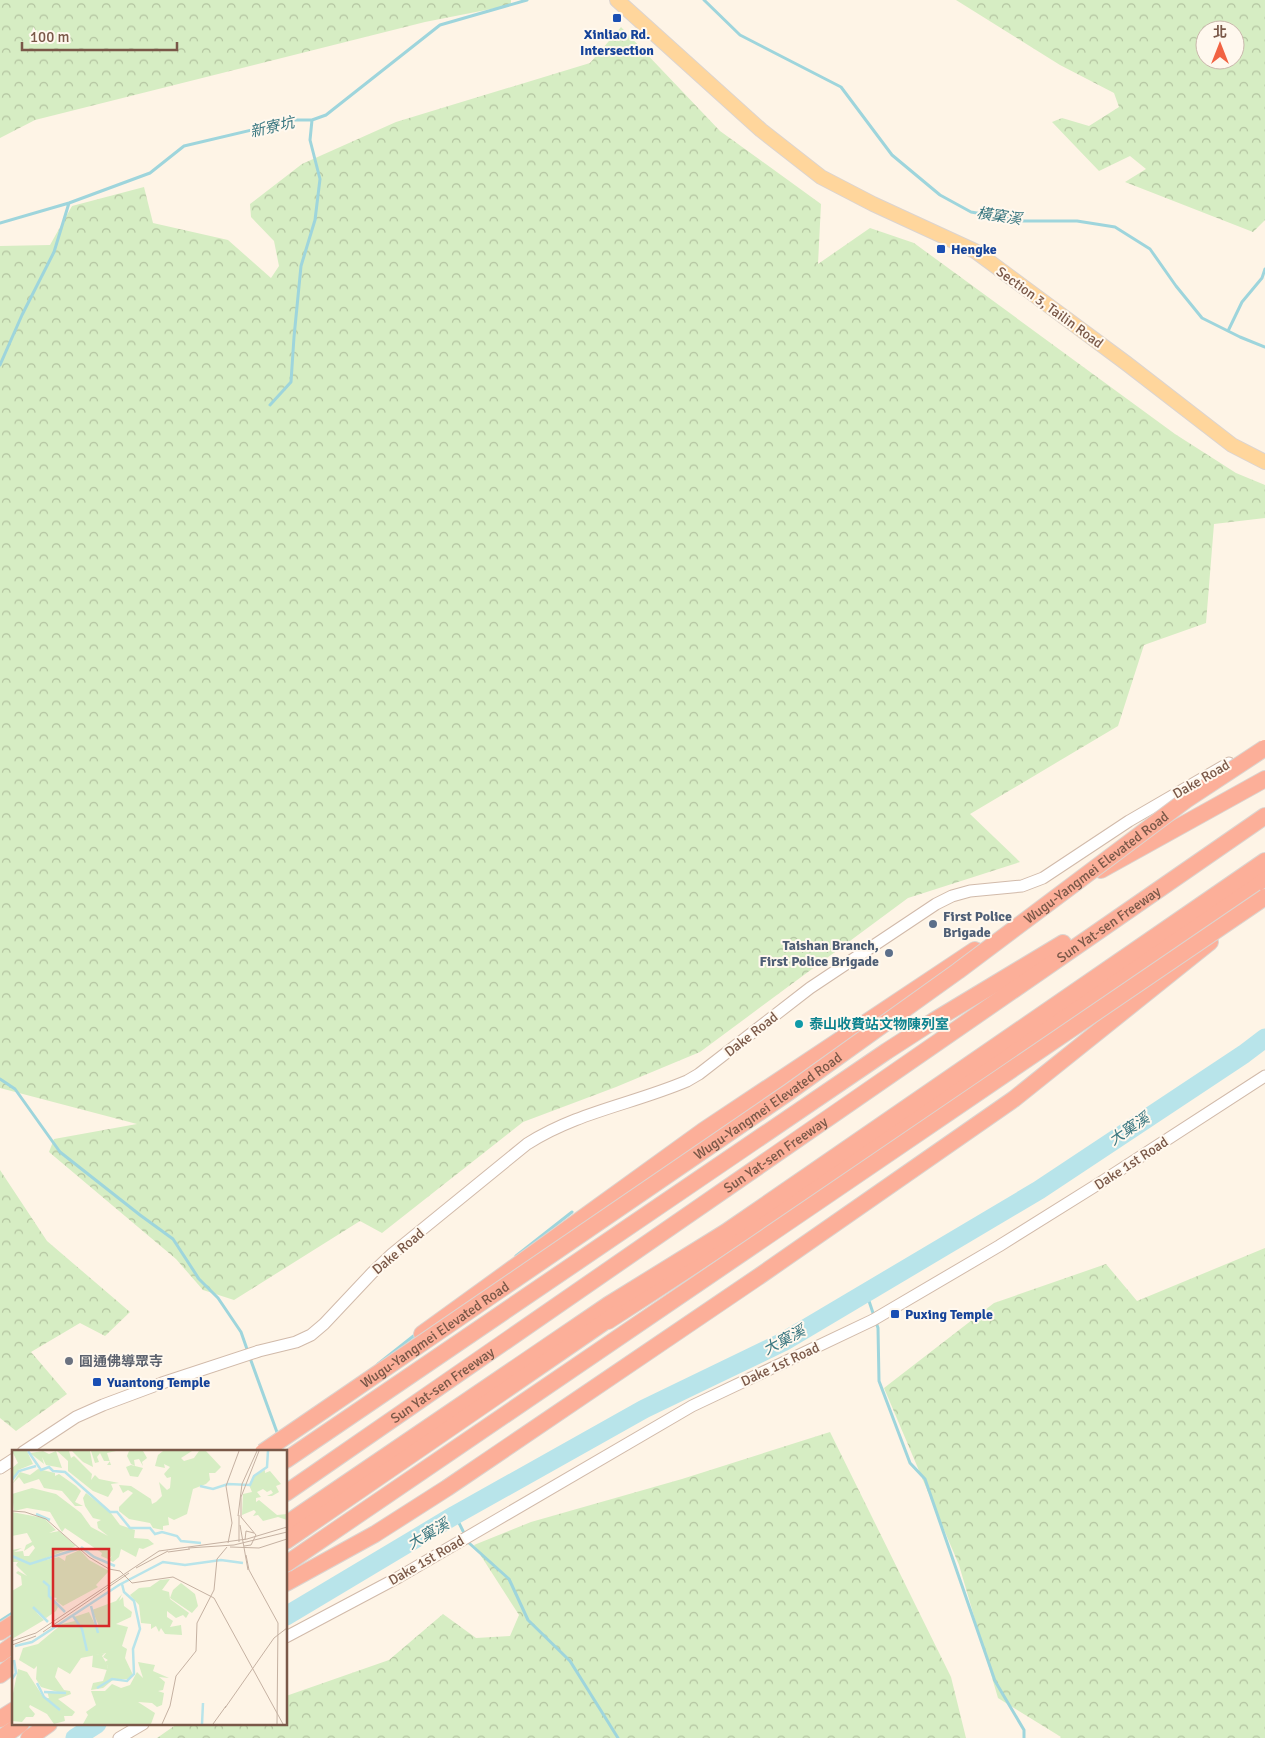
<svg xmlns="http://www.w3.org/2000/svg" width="1265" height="1738" viewBox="0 0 1265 1738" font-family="Signika,'Noto Sans TC',sans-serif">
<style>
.forest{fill:url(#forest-crowns);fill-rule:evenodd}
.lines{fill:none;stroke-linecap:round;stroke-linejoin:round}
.stream{stroke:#9ed5dc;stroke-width:3}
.river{stroke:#b8e4ea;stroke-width:19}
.minor-casing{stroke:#d1baaa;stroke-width:13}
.major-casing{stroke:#dcd4cf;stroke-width:16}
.highway-casing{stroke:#dcd4cf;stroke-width:18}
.minor{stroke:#fff;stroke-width:11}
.major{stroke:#ffd69c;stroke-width:14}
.highway{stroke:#fcaf99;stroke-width:16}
.highway-bridge-casing{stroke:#dcd4cf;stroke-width:18;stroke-linecap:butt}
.highway-bridge{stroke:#fcaf99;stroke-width:16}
.transit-dot{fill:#1a4fb4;stroke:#fff8ee;stroke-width:2}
.service-dot{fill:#5c6f8a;stroke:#fff8ee;stroke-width:2}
.culture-dot{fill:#0f9aa8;stroke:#fff8ee;stroke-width:2}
.worship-dot{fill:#6b7280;stroke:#fff8ee;stroke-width:2}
.labels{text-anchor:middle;stroke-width:4;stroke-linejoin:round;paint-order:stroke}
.transit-label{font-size:14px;font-weight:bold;fill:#164399;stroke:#fff8ee;text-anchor:start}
.street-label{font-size:14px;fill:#7a5848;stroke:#fff8ee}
.service-label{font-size:14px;font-weight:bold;fill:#4e5e75;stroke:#fff8ee;text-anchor:start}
.culture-label{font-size:14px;font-weight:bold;fill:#0d838f;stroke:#fff8ee;text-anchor:start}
.worship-label{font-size:14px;font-weight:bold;fill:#5b616d;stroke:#fff8ee;text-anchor:start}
.water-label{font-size:15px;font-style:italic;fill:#3a7780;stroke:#fff8ee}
.inset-river{fill:none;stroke:#b8e4ea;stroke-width:2.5}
.inset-road{fill:none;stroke:#c5b1a2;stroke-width:1}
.view{fill:#d62828;fill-opacity:0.15;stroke:#d62828;stroke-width:2.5}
.inset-edge{fill:none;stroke:#7a5848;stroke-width:2.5}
</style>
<defs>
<pattern id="forest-crowns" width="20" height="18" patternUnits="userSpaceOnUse" patternTransform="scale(1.25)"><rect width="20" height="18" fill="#d6edc3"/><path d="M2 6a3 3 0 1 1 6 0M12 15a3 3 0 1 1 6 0" fill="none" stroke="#b3c3a0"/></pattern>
</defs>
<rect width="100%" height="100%" fill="#fef4e6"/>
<path class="forest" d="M0 0H511V5L425 22 35 120 0 138Z
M956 0H1265V220L1253 232 1125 182 1146 169 1130 156 1099 171 1052 122 1062 118 1089 126 1119 107 1114 93 1060 65ZM1205 30H1235V60H1205Z
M621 27 720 131 821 204 818 264 870 228 914 243 1175 434 1236 473 1265 485V518L1214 524 1206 623 1144 645 1118 726 970 814 1020 862 908 898 700 1052 616 1087 523 1122 382 1233 360 1221 234 1300 203 1290 176 1259 49 1152 54 1139 137 1124 0 1088V246L50 245 72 206 144 187 153 223 228 240 271 278 279 266 274 241 251 217 250 204 302 164 396 122 590 63Z
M0 1170 47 1241 130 1312 105 1336 80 1323 31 1352 67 1394 16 1431 0 1418Z
M1265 1248V1738H1060L1061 1737 998 1698 959 1565 884 1388 994 1303 1106 1264 1137 1301Z
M830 1432 951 1677 966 1738H157L177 1724H286V1696L389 1660 443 1614 476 1638 510 1636 519 1615 474 1545 531 1522 682 1479Z"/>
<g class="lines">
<path class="stream" d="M704 0 740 35 841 87 892 155 940 195 971 212 1022 221H1077L1115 227 1150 249 1176 286 1202 318 1240 337 1265 347
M0 223 69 203 150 173 184 146 294 120H312L326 115 440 25 527 0
M1228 331 1242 302 1262 278 1265 269
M0 365 22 315 54 252 69 203
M270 405 291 382 294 337 301 266 315 220 320 179 310 140 312 120
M0 1079 15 1089 60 1152 140 1215 173 1239 199 1279 218 1298 241 1332 248 1352
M516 1256 572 1212
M866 1292 878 1328 879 1381 910 1463 925 1479 995 1681 1024 1730V1738
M250 1358 278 1435 279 1434
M378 1364 416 1334
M455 1515 469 1543 509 1579 528 1620 570 1661 618 1738
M0 1621 14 1612"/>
<path class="river" d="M286 1616 455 1515 644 1409 783 1342 1039 1190 1244 1054 1265 1038
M75 1738 97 1724"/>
<defs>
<path id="minor" d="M23 1452 76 1417 103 1405 162 1383 259 1351 296 1342 311 1335 324 1324 372 1273 392 1254 527 1144C577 1112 633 1104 687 1081L699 1074 810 988 936 904 952 896 970 891 1022 886 1043 878 1129 821 1229 763
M0 1468 14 1459
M286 1637 399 1577 692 1406 873 1320 999 1246 1103 1181 1265 1076
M119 1738 143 1724"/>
<path id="major" d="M617 0 761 130 821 177 873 204 975 251 1126 363 1232 445 1265 462"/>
<g id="highway">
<path d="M1101 870 1265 779"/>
<path d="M608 1321C830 1178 1048 1028 1265 878"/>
<path d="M422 1334 703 1131 975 950"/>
<path d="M286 1460 887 1051 935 1020 1063 943"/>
<path id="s1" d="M286 1493 1265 816"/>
<path d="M286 1524 608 1305 726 1232 1265 861"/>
<path d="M286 1541 616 1314"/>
<path d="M286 1583 375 1534 447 1488 761 1275 1014 1099 1210 942"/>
<path d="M0 1632 14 1623"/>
<path d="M0 1654 14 1644"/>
<path d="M0 1675 14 1664"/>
<path d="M0 1719 14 1710"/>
<path d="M1 1738 21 1724"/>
<path d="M29 1738 49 1724"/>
</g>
</defs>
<use href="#minor" class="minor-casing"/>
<use href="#major" class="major-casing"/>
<use href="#highway" class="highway-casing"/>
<use href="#minor" class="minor"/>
<use href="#major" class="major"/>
<use href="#highway" class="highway"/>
<defs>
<g id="highway-bridge">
<path id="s2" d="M263 1452 789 1092 958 971 1186 800 1265 748"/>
<path d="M286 1564 1265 897"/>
</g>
</defs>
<use href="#highway-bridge" class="highway-bridge-casing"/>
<use href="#highway-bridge" class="highway-bridge"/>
</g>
<g class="transit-dot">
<rect x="612" y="13" width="10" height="10" rx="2.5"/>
<rect x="936" y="244" width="10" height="10" rx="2.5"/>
<rect x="890" y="1309" width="10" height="10" rx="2.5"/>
<rect x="92" y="1377" width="10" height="10" rx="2.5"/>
</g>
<g class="service-dot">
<circle cx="933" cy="924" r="5"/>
<circle cx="889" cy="953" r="5"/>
</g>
<circle class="culture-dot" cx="799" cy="1024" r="5"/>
<circle class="worship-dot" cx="69" cy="1361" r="5"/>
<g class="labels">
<g class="transit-label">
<text x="617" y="39" text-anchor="middle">Xinliao Rd.<tspan x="617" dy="16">Intersection</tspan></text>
<text x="951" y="254">Hengke</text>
<text x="905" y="1319">Puxing Temple</text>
<text x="107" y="1387">Yuantong Temple</text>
</g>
<g class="street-label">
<text transform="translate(1050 307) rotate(36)" y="5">Section 3, Tailin Road</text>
<text transform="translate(1201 779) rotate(-30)" y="5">Dake Road</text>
<text dy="5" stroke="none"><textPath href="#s2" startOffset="1018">Wugu-Yangmei Elevated Road</textPath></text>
<text dy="5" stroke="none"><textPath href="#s1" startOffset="1000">Sun Yat-sen Freeway</textPath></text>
<text transform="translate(751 1034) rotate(-38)" y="5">Dake Road</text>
<text dy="5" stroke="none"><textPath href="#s2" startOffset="612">Wugu-Yangmei Elevated Road</textPath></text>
<text dy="5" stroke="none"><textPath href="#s1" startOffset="595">Sun Yat-sen Freeway</textPath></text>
<text transform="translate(1131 1163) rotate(-33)" y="5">Dake 1st Road</text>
<text transform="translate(398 1251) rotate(-40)" y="5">Dake Road</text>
<text dy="5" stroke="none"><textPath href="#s2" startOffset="208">Wugu-Yangmei Elevated Road</textPath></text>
<text transform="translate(780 1364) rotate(-25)" y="5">Dake 1st Road</text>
<text dy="5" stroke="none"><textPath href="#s1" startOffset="190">Sun Yat-sen Freeway</textPath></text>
<text transform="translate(426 1560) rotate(-30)" y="5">Dake 1st Road</text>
</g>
<g class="service-label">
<text x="943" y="921">First Police<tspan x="943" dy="16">Brigade</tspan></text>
<text x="879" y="950" text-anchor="end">Taishan Branch,<tspan x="879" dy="16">First Police Brigade</tspan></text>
</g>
<g class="culture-label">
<text x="809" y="1029">泰山收費站文物陳列室</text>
</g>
<g class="worship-label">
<text x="79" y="1366">圓通佛導眾寺</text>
</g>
<g class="water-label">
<text transform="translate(272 127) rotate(-13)" y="5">新寮坑</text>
<text transform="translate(999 216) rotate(9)" y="5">橫窠溪</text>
<text transform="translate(1129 1129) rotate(-34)" y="5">大窠溪</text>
<text transform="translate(784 1340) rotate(-28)" y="5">大窠溪</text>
<text transform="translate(428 1534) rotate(-30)" y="5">大窠溪</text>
</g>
</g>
<g transform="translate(12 1450)">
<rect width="275" height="275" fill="#fef4e6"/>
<path d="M253 20V23L258 21 269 34 264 36 267 42 260 46H255L261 43 259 40 255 42 251 39 245 42 249 47 244 48V52L247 50 265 65 275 64V70L266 67 251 71 246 65 241 66 244 62 242 60 230 65 231 44 240 42 237 35 242 26Z" fill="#d6edc3"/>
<path d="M0 1H15L21 14 6 20H14L6 22 0 29V18L6 13ZM31 1 37 4 44 1 50 18 34 15 30 7 32 14 18 3ZM45 1H57L59 8 62 6 80 24 79 30 83 25 87 29 107 33 99 34 101 39 96 47 81 41 56 21V11ZM60 1H78L81 17 71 12ZM79 1H104L95 3 99 15H95L98 11H92L88 3 85 7 87 12 83 13ZM117 1H131L135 8 130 12 131 16 127 9 122 10 123 16 119 14 115 6ZM151 1H180L169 8 172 11 182 8 187 1H194L209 17 203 23H197L198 30 194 34 181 39 175 64 162 70 156 67 157 75 151 76V80L141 78 138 73 117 69 107 61V57L121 43 116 40 111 43 107 35 119 36 139 49 140 54 144 52 150 46 147 32 155 40 158 38 159 27 155 28 152 24 158 17 152 14 153 18 143 16 146 5ZM26 19 43 23V26L47 24 64 36 69 41 63 52 71 56H63L50 41 32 38 27 29 12 34 7 27 0 34 8 22 18 25ZM20 38 44 44 69 63 79 77 96 86 86 78 85 72 89 70 81 68 73 56 71 48 74 43 99 63 108 75 123 80 122 88 136 89 142 94 131 99 127 98 124 107 109 99 107 107 101 112 97 110 100 106 96 109 89 106 90 103 53 78 50 82 38 62 15 58 2 61 0 44ZM0 62 32 68 44 80 37 83 47 81 64 96 24 112 47 107 53 111 54 106 68 100 77 110 97 121 84 135 86 137 51 156 43 150 45 148 39 147 46 157 44 161 34 168 24 162 32 170 0 189V141L10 135 9 126 4 123 6 121 15 126 4 115 6 112H0V100L10 98 2 102 11 101 12 106H17L23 98 21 95 12 101 14 95 20 92 15 83 0 86ZM158 129 150 140 157 142 158 149 177 163 174 168 171 165 164 168 155 161V167L161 171 158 177 169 175 170 185 153 184 149 178 147 182 144 176 139 179V174L129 173 127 155 118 145 127 138 138 137 148 130ZM110 144 107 151 111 147 112 156 120 162 119 167 104 174 116 177 110 196 115 199 113 208 121 225 118 229H102L91 238 79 240 81 233 91 231 96 216 93 212 96 210 91 207 94 203 69 208 58 224 46 217 43 227 52 240 58 241 59 244 46 249 63 262 60 266H52L53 271 42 274 35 264 18 255 17 257 23 264 21 267H14L10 272 0 271V248L6 219 15 222 32 248H37L35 241 49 243 29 237 24 229 25 216 22 219 7 210 11 198 26 194 50 174 63 171 62 167 77 162 85 179 87 176 80 160 104 151ZM126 212 143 215 141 221 157 228 147 227 153 232 151 240 146 241 152 243 150 255 145 257 140 253 126 252 143 263 139 274H71L76 265 74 262 84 255 79 241H93L100 234 109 238 118 235 125 222 131 228Z" fill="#d6edc3"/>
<path d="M119 15 131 18 126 27 118 26 114 17ZM169 133 183 144 186 156 180 163 158 148 161 140ZM93 203 90 206 96 216 95 220 80 217 81 205Z" fill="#d6edc3"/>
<path class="inset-river" d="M16 1 29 20 37 17 41 21 53 22 98 62H105L118 78H138L143 84 150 82 165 86 169 91 189 93M0 30 7 21 24 16M188 36 201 39 216 34 238 35 242 26 255 17 256 1M24 64 38 70M69 97 82 107 103 116M0 106 18 114 65 99M31 131 37 136V146L53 162M79 156 86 183M21 157 36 172M61 166 70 179 75 201M3 196 20 192 107 135 151 112 173 115 209 110 231 113M0 229 4 223 2 210M25 233 32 247 48 260M85 238 100 229 115 231 122 224 121 199 128 179 122 151 112 142 110 134M32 242 54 243M190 274 191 253"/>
<path class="inset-road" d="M0 61 13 62 34 69 77 107 97 119 108 121 120 133 161 127 202 148 271 274M226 66 230 34 245 1M228 75 236 120M233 90 234 81 242 83M227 92V65M216 93 220 73 214 36 227 1M232 96 239 95 244 85 229 67V47L247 1M218 97 247 98 275 89M176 98 222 95 275 82M156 102 178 99M234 105 237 120 266 173 265 274M124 118 156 101M31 182 117 123M0 191 24 183 147 101 235 89 275 77M0 195 24 186M213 258 262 188 275 178M150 274 158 256 164 226 184 201 185 173 202 140 205 109 215 97M201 274 214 256"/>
<path class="view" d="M41 99H97V176H41Z"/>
<rect width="275" height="275" class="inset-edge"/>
</g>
<g transform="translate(1220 45)"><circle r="24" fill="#fff8ee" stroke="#cab8ac"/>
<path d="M0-4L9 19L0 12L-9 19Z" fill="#f16342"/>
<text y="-8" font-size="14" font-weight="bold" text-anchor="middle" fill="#7a5848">北</text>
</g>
<path d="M22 42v8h155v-8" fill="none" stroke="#7a5848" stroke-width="2.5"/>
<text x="30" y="42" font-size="15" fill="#7a5848" stroke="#fff8ee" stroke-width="4" paint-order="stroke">100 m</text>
</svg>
